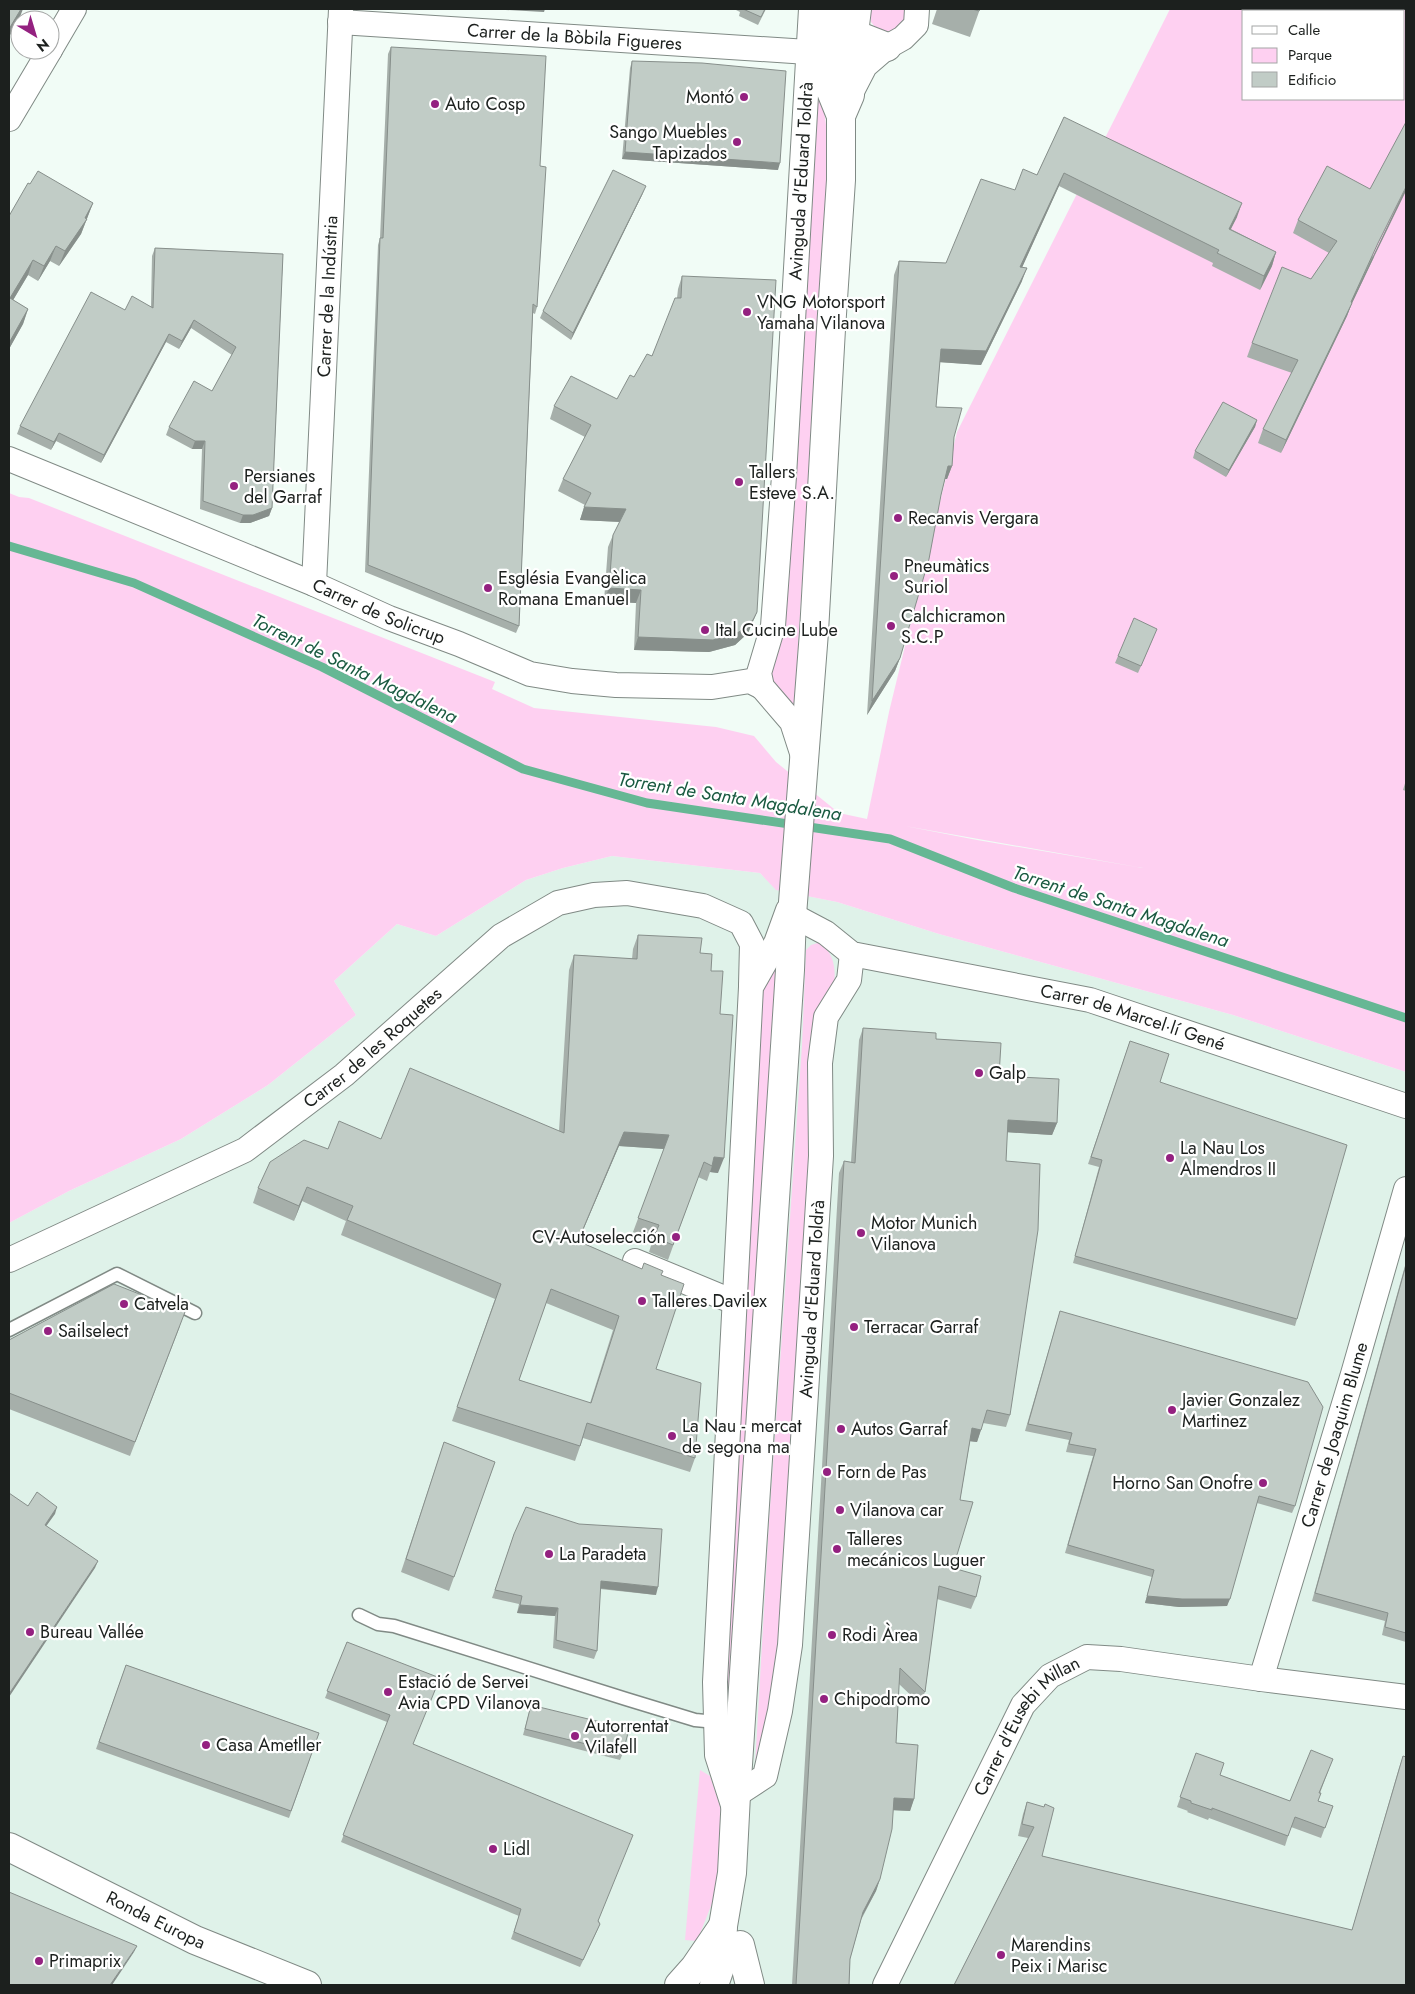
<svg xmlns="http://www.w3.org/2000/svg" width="1415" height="1994" viewBox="0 0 1415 1994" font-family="Jost,sans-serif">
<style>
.built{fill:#dff2e9}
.green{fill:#fed0f1;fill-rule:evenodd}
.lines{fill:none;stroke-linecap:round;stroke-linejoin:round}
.stream{stroke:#66b794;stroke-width:9}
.lane-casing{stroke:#808a85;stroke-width:15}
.street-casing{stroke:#808a85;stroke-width:26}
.secondary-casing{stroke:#808a85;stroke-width:30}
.lane{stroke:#fff;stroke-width:12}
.street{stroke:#fff;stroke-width:24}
.secondary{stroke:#fff;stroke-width:28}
.wall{fill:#a6afaa;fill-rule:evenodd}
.shaded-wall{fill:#878f8b}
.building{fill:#c1ccc6;stroke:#878f8b;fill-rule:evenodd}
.poi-dot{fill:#942180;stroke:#fff;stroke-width:2}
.labels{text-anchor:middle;stroke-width:4.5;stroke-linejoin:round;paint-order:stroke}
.street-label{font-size:18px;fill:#1c201e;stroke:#fff}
.poi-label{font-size:18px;fill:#1c201e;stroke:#fff;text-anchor:start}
.water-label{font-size:19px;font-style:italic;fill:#1a5a41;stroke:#fff}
</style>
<rect width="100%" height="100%" fill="#f1fcf6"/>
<path class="built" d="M612 856 760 873 777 890 837 902 939 934 1233 1015 1406 1072V1985H9V1223L69 1191 181 1139 268 1085 356 1015 334 981 397 924 436 936 526 880 563 868Z"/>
<path class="green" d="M871 9H908L907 20 897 30 879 32 871 22Z
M1170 9H1406V1072L1233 1015 939 934 837 902 776 890 760 873 612 856 563 868 526 880 436 936 397 924 334 981 356 1015 268 1085 181 1139 69 1191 9 1223V493L19 497 29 498 495 682 492 689 534 708 716 727 754 736 776 762 839 813 867 819 889 712 957 432ZM1244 11H1404V99H1244ZM905 826 1143 868 977 840Z
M816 52 827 132 826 191 794 713 776 694 768 671Z
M821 942C834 956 836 967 834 986L812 1156 782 1616 770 1705 755 1766 769 1522 802 1045 806 950 811 945Z
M778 965 735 1597 730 1763 724 1736 760 991Z
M700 1770 710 1776 721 1809 723 1837 719 1886 697 1941 685 1940Z"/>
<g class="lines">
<path class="stream" d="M9 546 134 583 322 667 523 769 647 803 890 839 1014 888 1406 1018"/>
<defs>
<path id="lane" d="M9 1330 117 1274 195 1313
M359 1615 378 1624 394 1626 626 1699 695 1720 716 1722"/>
<g id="street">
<path id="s1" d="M340 22 808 52"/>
<path d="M50 50 74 9"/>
<path d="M850 95 865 66 887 47 903 38 916 25 917 9"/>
<path d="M9 119 50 50"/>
<path id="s2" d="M9 459 314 584 389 618 459 644 530 674 572 681 616 685 712 687 750 681 762 687"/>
<path id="s3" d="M314 584 341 9"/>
<path id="s4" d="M803 756 792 722 762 687 759 673 773 626 784 476 811 9"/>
<path id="s5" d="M792 915 826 933 852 954 1090 1000 1406 1106"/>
<path id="s6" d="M9 1260 245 1150 344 1075 501 936 558 903 594 895 627 893 703 906 741 923 752 944 751 985"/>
<path d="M635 1261 734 1302"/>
<path id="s7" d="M1261 1679 1353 1374 1406 1189"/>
<path id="s8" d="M736 1795 765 1776 780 1711 790 1645 821 1156 820 1063 826 1017 849 980 852 954"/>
<path d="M733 1805 717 1755 715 1682 751 987 776 943 788 910"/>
<path id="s9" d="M885 1985 1023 1705 1050 1676 1087 1657 1121 1659 1261 1679 1406 1697"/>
</g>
<g id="secondary">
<path d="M841 25V29L887 47"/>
<path d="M841 116 850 95 852 49 857 9"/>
<path id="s10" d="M9 1847 195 1940 307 1985"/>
<path d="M740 1945 750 1985"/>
<path d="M679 1985 695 1967 723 1926"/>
<path d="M714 1985 721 1965 723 1926 732 1873 736 1795 790 970 792 915 814 632 831 329 841 180V116L828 84 831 9"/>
</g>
</defs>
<use href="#lane" class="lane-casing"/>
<use href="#street" class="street-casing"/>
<use href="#secondary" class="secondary-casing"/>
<use href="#lane" class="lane"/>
<use href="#street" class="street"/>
<use href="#secondary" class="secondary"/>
</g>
<path class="wall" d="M734 9H766L758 25 739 16 740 12Z
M937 9H980L970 37 932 24Z
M391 47 540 166 537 307 535 314 533 313 519 626 516 633 365 572 378 245 380 238 388 54Z
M632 61 778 170 622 159 630 68Z
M1064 117 1237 217 1231 229 1276 252 1272 266 1260 290 1212 266 1213 263 1059 186 1022 267V281L981 365 940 362 936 407 954 437 952 466 947 479H945L900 658 895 671 867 715 894 275 899 261 946 263 1015 190 1037 175Z
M30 184 93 203 81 234 59 266 50 261 38 281 28 275 13 300 28 309 23 324 9 349V216Z
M643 193 571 340 540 318 543 311Z
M1298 220 1374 257 1352 303 1347 316 1281 453 1258 443 1263 429 1292 373 1247 357 1252 343 1311 279 1329 253 1293 233Z
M155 248 283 254 272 508 269 516 250 523H240L200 509 202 449H192L166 435 169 427 212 391 232 355 191 328 179 349 166 342 101 463 56 441 51 450 17 434 20 426 125 310 151 306 152 256Z
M682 276 757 612 748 633 735 645 709 652 634 650 636 603 604 601 608 547 613 535 620 522 580 520 585 505 558 491 563 479 585 437 550 419 554 406 617 399 634 377 652 356 677 298 678 289Z
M1257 420 1255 427 1226 477 1193 458 1195 451Z
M1154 636 1138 673 1115 663 1118 656Z
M1406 780V791L1403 790Z
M638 935 700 953 711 971 720 1014 718 1173 710 1172 707 1181 698 1177 668 1260 649 1252 653 1239 633 1232 664 1149 619 1146 578 1241 642 1269 661 1275 656 1369 695 1458 690 1472 583 1438 575 1461 452 1421 495 1299 341 1235 346 1221 302 1201 294 1221 253 1203 258 1188 328 1149 381 1139 559 1131 569 970 574 955 632 959 633 949ZM546 1303 613 1330 590 1403 519 1380Z
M863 1028 936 1039 999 1076 1057 1123 1052 1135 1007 1132 1006 1161 1010 1415 1006 1427 983 1423 977 1442 970 1441 960 1500 953 1568 976 1597 971 1609 937 1599 925 1692 920 1704 899 1684 896 1743 914 1799 910 1811 893 1810 880 1879 876 1891 861 1920 850 1959 849 1985H792L839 1173 844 1161 851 1162 859 1040Z
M1130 1041 1160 1082 1297 1319 1295 1326 1073 1263 1099 1167 1088 1164Z
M1406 1262V1642L1382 1635 1385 1621 1312 1601Z
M1060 1311 1295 1506 1292 1513 1257 1503 1227 1606 1179 1607 1145 1603 1152 1577 1065 1553 1093 1456 1066 1452 1069 1440 1025 1431Z
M180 1326 130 1456 9 1409V1340Z
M444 1442 495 1462 449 1591 401 1572Z
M514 1534 656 1595 600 1589 597 1651 594 1659 553 1648 555 1616 517 1613 519 1604 492 1598Z
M347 1642 413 1744 599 1921 600 1924 597 1931 580 1967 511 1939 519 1916 341 1842 387 1722 325 1698Z
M126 1665 319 1733 289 1818 96 1749Z
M531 1705 623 1753 620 1760 523 1735Z
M1196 1753 1220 1775 1290 1801 1329 1769 1320 1793 1318 1801 1333 1806 1321 1838 1291 1827 1285 1846 1209 1818 1208 1820 1187 1812 1188 1811 1177 1807Z
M1403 1756 1406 1985H954L1028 1838 1018 1836 1023 1814 1027 1802 1042 1856 1352 1930 1399 1768Z"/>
<path class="shaded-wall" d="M19 9H23L18 22 9 37V29Z
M488 9H545L544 12Z
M625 152 780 163 778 170 622 159Z
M1064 173 1059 186 1016 281 1020 267Z
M646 186 643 193 571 340 573 333Z
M1406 187V191L1374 257 1346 316 1351 302Z
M93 203 81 234 59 266 65 251Z
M1242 203 1237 217 1224 242 1229 229Z
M56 246 50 261 38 281 44 266Z
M1276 252 1272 266 1260 290 1264 276Z
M33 260 28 275 9 307 10 298Z
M1027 268 1022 281 981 365 937 362 941 349Z
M1352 303 1347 316 1281 453 1286 440Z
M28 309 23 324 9 349V343Z
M194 320 191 328 179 349 182 341Z
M169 334 166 342 101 463 104 455Z
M1257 420 1255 427 1226 477 1229 470Z
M59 433 56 441 51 450 54 442Z
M195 441H205L202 449H192Z
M948 466H952L947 479H943Z
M584 507 626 509 622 522 580 520Z
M272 508 269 516 250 523H240L243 515Z
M609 588 641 590 636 603 604 601Z
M757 612 748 633 735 645 709 652 634 650 638 637Z
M900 658 895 671 867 715 872 701Z
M1008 1120 1057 1123 1052 1135 1004 1132Z
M624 1132 669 1135 664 1149 619 1146 572 1256 578 1241Z
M714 1157 724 1158 718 1173 710 1172 712 1166Z
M307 1187 302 1201 294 1221 299 1206Z
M972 1428 981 1430 977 1442 968 1441Z
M57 1507 55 1514 42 1532 45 1525Z
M98 1561 95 1568 9 1697V1694Z
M601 1581 658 1587 656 1595 598 1588Z
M1147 1596 1230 1599 1227 1606 1179 1607 1145 1603Z
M520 1605 558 1608 555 1616 517 1613Z
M894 1798 914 1799 910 1811 889 1810Z
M880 1879 876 1891 858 1924 863 1912Z
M137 1946 134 1952 112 1985H110Z"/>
<path class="building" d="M9 9H21L9 29Z
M743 9H765L761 17Z
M972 9H980L979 11Z
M391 47 546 56 540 166 546 167 537 307 533 304 519 626 368 565 380 238H383Z
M632 61 702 63 786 71 780 163 625 152Z
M1064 117 1242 203 1229 229 1276 252 1264 276 1217 253 1219 250 1064 173 1020 267 1027 268 986 351 941 349 936 407 962 408 954 437 952 466H948L941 495 929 559 900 658 872 701 899 261 946 263 981 179 1015 190 1023 169 1037 175Z
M1406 122V187L1378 243 1351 302 1352 303 1286 440 1263 429 1298 360 1252 343 1282 267 1311 279 1337 241 1298 220 1327 166 1370 189Z
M613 170 646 186 573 333 543 311Z
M38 171 93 203 85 218 87 219 65 251 56 246 44 266 33 260 10 298 28 309 9 343V216L28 183 30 184Z
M155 248 283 254 272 508 253 515H243L203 501 205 441H195L169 427 194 381 212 391 236 347 194 320 182 341 169 334 104 455 59 433 54 442 20 426 91 292 125 310 132 296 153 308Z
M682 276 776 280 757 612 753 620 739 632 713 640 638 637 641 590 609 588 613 535 626 509 584 507 591 493 563 479 591 425 554 406 571 376 617 399 630 375 634 377 647 354 652 356 675 298H681Z
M1223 402 1257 420 1229 470 1195 451Z
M1134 618 1157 629 1141 666 1118 656Z
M638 935 702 938 700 953 712 954 711 971H723L720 1014 733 1015 724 1158 714 1157 712 1166 704 1162 673 1245 654 1237 659 1225 638 1218 669 1135 624 1132 578 1241 642 1269 644 1263 663 1271 661 1275 684 1284 656 1369 701 1383 695 1458 587 1423 580 1446 457 1407 501 1284 347 1220 353 1206 307 1187 299 1206 258 1188 270 1162 304 1140 328 1149 339 1121 381 1139 410 1068 564 1133 574 955 637 959ZM551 1289 619 1316 591 1403 519 1380Z
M863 1028 936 1033V1039L1001 1043 999 1076 1059 1079 1057 1123 1008 1120 1006 1161 1040 1164 1038 1230 1010 1415 987 1410 981 1430 972 1428 960 1500 973 1502 953 1568 981 1576 976 1597 939 1586 925 1692 900 1668 896 1743 918 1745 914 1799 894 1798 892 1829 880 1879 863 1912 850 1959 849 1985H796L844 1161 855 1163Z
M1130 1041 1169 1054 1160 1082 1347 1145 1297 1319 1075 1256 1102 1160 1091 1157Z
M1406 1265V1633L1385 1627 1388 1613 1315 1593Z
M114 1284 185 1312 135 1442 9 1393V1340Z
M1060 1311 1308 1382 1323 1407 1295 1506 1259 1496 1230 1599H1182L1147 1596 1154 1570 1068 1545 1096 1449 1069 1444 1072 1433 1028 1424Z
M444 1442 495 1462 454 1577 406 1559Z
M37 1492 57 1507 45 1525 98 1561 9 1694V1493L28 1506Z
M526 1507 579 1524 662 1529 658 1587 601 1581 597 1651 556 1640 558 1608 520 1605 522 1596 495 1590 514 1534Z
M347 1642 440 1678 413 1744 633 1835 598 1921 600 1924 583 1960 514 1932 521 1909 343 1835 390 1715 327 1691Z
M126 1665 319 1733 291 1811 99 1742Z
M531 1705 629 1729 623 1753 525 1729Z
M1311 1750 1333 1759 1319 1793H1321L1318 1801 1333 1806 1325 1828 1295 1817 1288 1836 1212 1808V1810L1191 1803V1801L1180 1797 1196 1753 1224 1763 1220 1775 1290 1801Z
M1403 1756 1406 1757V1985H954L1034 1827 1022 1824 1027 1802 1044 1807 1045 1804 1054 1808 1042 1856 1352 1930Z
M9 1892 137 1946 110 1985H9Z"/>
<g class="poi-dot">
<circle cx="744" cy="97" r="5"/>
<circle cx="435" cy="104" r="5"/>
<circle cx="737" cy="142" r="5"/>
<circle cx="747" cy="312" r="5"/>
<circle cx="739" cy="482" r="5"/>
<circle cx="234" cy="486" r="5"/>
<circle cx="898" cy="518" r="5"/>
<circle cx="894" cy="576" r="5"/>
<circle cx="488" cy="588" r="5"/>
<circle cx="891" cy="626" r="5"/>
<circle cx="705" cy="630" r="5"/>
<circle cx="979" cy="1073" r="5"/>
<circle cx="1170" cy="1158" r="5"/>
<circle cx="861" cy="1233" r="5"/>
<circle cx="676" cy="1237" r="5"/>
<circle cx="642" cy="1301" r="5"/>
<circle cx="124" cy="1304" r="5"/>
<circle cx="854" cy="1327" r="5"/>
<circle cx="48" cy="1331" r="5"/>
<circle cx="1172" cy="1410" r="5"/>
<circle cx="841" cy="1429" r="5"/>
<circle cx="672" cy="1436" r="5"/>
<circle cx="827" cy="1472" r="5"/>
<circle cx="1263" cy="1483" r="5"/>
<circle cx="840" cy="1510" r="5"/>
<circle cx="837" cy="1549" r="5"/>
<circle cx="549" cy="1554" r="5"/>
<circle cx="30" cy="1632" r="5"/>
<circle cx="832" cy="1635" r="5"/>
<circle cx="388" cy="1692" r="5"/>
<circle cx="824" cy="1699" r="5"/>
<circle cx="575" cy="1736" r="5"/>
<circle cx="206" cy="1745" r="5"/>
<circle cx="493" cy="1849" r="5"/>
<circle cx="1001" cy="1955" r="5"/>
<circle cx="39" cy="1961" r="5"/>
</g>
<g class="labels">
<g class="street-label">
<text dy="6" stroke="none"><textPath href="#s1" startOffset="235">Carrer de la Bòbila Figueres</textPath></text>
<text dy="6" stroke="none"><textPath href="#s4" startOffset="591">Avinguda d'Eduard Toldrà</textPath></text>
<text dy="6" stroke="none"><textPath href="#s3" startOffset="288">Carrer de la Indústria</textPath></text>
<text dy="6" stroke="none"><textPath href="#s2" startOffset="400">Carrer de Solicrup</textPath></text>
<text dy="6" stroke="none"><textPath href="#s5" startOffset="360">Carrer de Marcel·lí Gené</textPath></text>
<text dy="6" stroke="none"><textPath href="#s6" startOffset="424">Carrer de les Roquetes</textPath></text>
<text dy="6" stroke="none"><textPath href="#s8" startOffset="515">Avinguda d'Eduard Toldrà</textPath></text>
<text dy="6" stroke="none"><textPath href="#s7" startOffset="255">Carrer de Joaquim Blume</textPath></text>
<text dy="6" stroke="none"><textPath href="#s9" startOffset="298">Carrer d'Eusebi Millan</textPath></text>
<text dy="6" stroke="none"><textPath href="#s10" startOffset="164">Ronda Europa</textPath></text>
</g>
<g class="poi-label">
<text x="734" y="103" text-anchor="end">Montó</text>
<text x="445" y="110">Auto Cosp</text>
<text x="727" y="138" text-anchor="end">Sango Muebles<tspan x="727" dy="21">Tapizados</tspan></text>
<text x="757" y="308">VNG Motorsport<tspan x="757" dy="21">Yamaha Vilanova</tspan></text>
<text x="749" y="478">Tallers<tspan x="749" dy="21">Esteve S.A.</tspan></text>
<text x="244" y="482">Persianes<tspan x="244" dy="21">del Garraf</tspan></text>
<text x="908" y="524">Recanvis Vergara</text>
<text x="904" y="572">Pneumàtics<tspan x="904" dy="21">Suriol</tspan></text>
<text x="498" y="584">Església Evangèlica<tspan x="498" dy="21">Romana Emanuel</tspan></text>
<text x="901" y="622">Calchicramon<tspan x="901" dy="21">S.C.P</tspan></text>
<text x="715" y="636">Ital Cucine Lube</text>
<text x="989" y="1079">Galp</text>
<text x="1180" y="1154">La Nau Los<tspan x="1180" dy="21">Almendros II</tspan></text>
<text x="871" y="1229">Motor Munich<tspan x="871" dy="21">Vilanova</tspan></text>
<text x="666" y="1243" text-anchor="end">CV-Autoselección</text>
<text x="652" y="1307">Talleres Davilex</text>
<text x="134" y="1310">Catvela</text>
<text x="864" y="1333">Terracar Garraf</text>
<text x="58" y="1337">Sailselect</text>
<text x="1182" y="1406">Javier Gonzalez<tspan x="1182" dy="21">Martinez</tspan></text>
<text x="682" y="1432">La Nau - mercat<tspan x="682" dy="21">de segona ma</tspan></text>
<text x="851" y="1435">Autos Garraf</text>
<text x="837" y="1478">Forn de Pas</text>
<text x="1253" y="1489" text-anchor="end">Horno San Onofre</text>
<text x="850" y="1516">Vilanova car</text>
<text x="847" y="1545">Talleres<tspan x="847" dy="21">mecánicos Luguer</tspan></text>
<text x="559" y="1560">La Paradeta</text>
<text x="40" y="1638">Bureau Vallée</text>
<text x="842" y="1641">Rodi Àrea</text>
<text x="398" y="1688">Estació de Servei<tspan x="398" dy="21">Avia CPD Vilanova</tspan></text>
<text x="834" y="1705">Chipodromo</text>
<text x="585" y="1732">Autorrentat<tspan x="585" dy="21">Vilafell</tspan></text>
<text x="216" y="1751">Casa Ametller</text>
<text x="503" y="1855">Lidl</text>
<text x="1011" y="1951">Marendins<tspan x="1011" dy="21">Peix i Marisc</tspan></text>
<text x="49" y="1967">Primaprix</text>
</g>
<g class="water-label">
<text transform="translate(355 668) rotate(26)" y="7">Torrent de Santa Magdalena</text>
<text transform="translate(730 796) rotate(9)" y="7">Torrent de Santa Magdalena</text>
<text transform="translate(1121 906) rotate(18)" y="7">Torrent de Santa Magdalena</text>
</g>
</g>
<rect width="1415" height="1994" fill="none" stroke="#1c201e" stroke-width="20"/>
<rect x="1242" y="10" width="162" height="90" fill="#ffffff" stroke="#a4a6a5"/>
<rect x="1252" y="26" width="25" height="8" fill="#ffffff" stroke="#a4a6a5"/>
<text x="1288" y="35" font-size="15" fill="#1c201e">Calle</text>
<rect x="1252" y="48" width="25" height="15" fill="#fed0f1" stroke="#a4a6a5"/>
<text x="1288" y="60" font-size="15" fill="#1c201e">Parque</text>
<rect x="1252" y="72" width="25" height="15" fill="#c1ccc6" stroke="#a4a6a5"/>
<text x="1288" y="85" font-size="15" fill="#1c201e">Edificio</text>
<g transform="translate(35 35) rotate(142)"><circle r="24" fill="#ffffff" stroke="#a4a6a5"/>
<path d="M0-4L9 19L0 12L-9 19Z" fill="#942180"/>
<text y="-8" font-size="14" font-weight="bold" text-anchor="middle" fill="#1c201e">N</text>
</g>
</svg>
